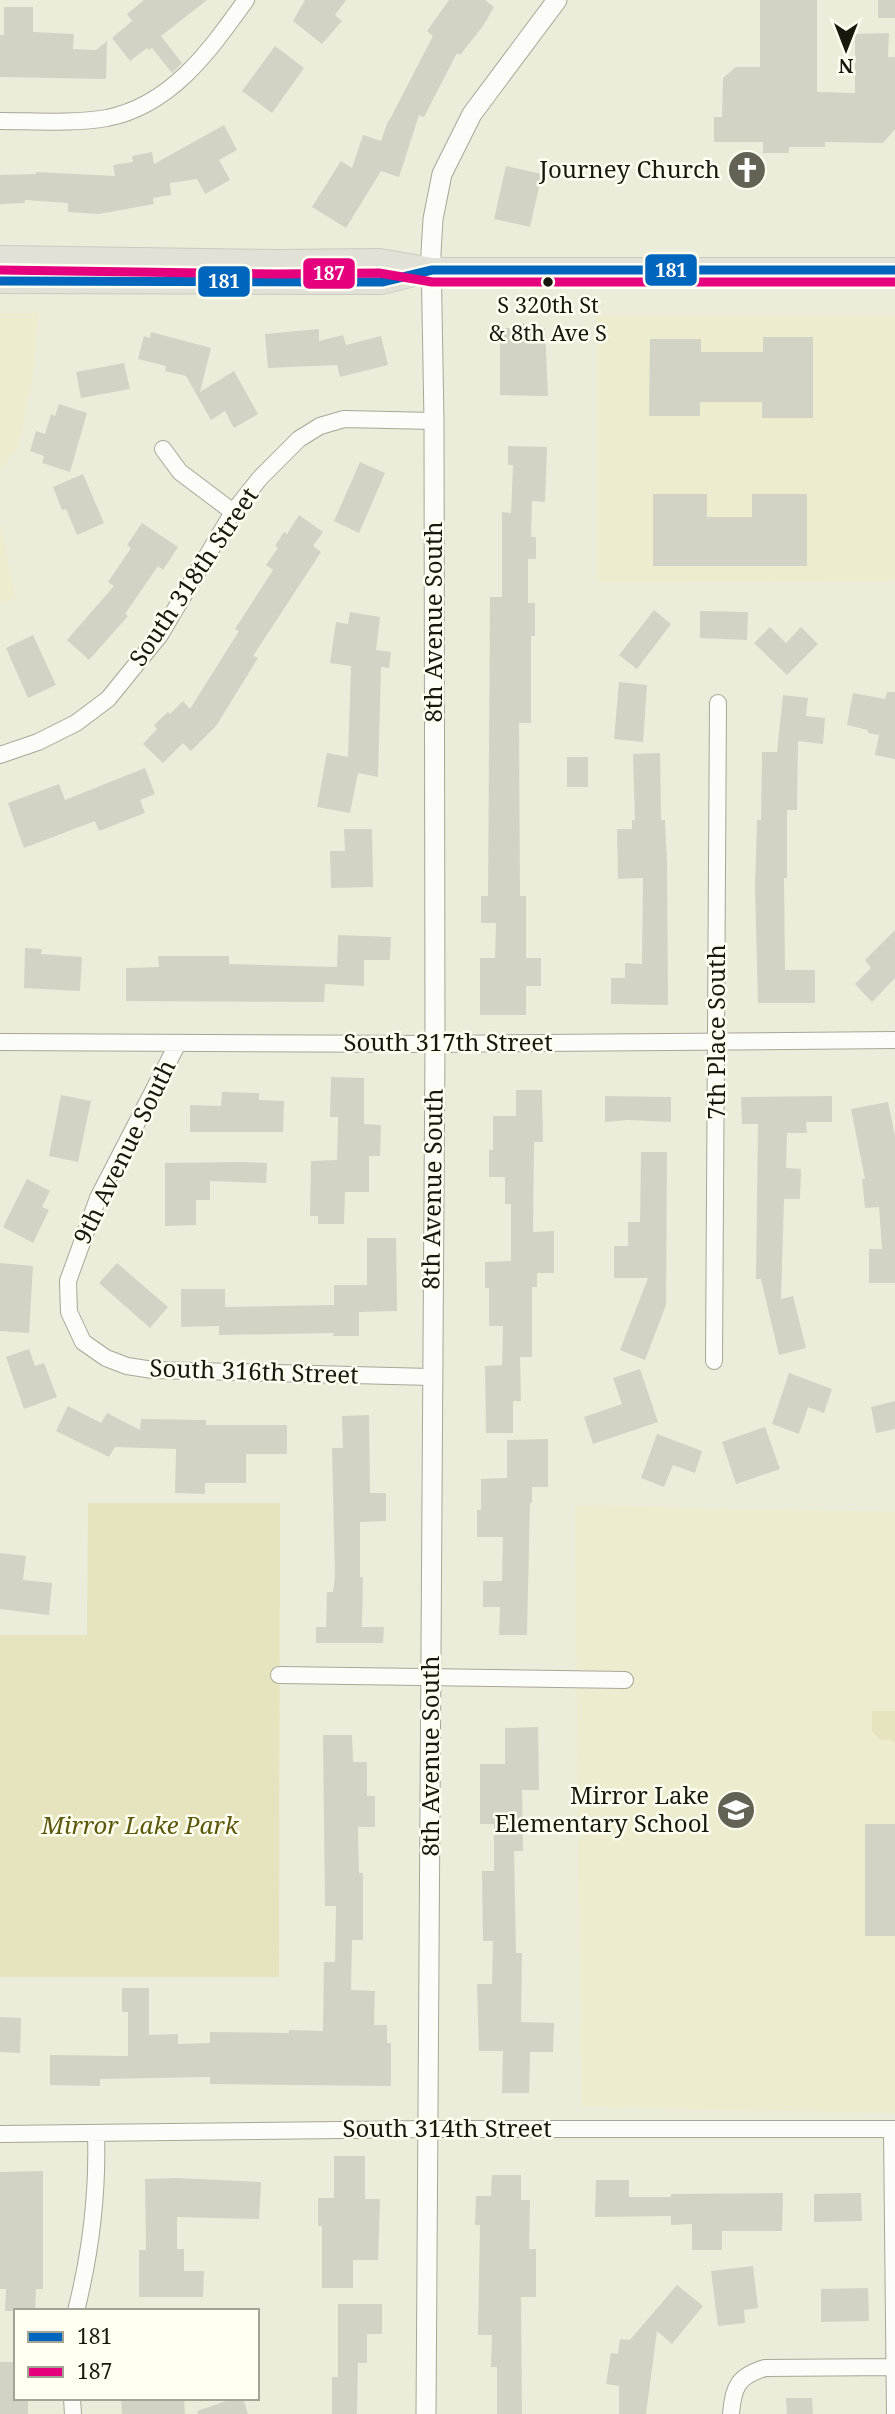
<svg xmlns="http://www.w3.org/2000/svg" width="895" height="2414" viewBox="0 0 895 2414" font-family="'Noto Serif',serif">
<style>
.built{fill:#edecce}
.green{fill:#e5e4be}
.building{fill:#d3d3c5}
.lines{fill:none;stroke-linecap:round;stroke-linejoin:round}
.minor-casing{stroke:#a7a799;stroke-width:18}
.tertiary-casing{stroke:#a7a799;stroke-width:21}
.primary-casing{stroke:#cacac1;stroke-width:26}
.minor{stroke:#fcfcf9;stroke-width:16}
.tertiary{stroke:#fcfcf9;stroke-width:19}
.primary{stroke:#e1e1d8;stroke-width:24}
.bus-1-casing{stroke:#fffff2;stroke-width:14}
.bus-2-casing{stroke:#fffff2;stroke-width:14}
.bus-1{stroke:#0065bd;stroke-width:9}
.bus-2{stroke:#e5007d;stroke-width:9}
.bus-dot{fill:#19180d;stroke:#fffff2;stroke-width:2.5}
.labels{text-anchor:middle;stroke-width:5;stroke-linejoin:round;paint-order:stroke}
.bus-label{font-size:22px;fill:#19180d;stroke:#fffff2}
.poi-label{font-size:24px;fill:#19180d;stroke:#fffff2;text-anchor:end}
.street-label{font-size:24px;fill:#19180d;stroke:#fffff2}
.park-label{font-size:24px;font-style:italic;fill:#5b580a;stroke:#fffff2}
.line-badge{stroke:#fffff2;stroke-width:2.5}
.badge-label{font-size:19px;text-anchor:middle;font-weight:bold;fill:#fff}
</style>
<rect width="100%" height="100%" fill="#ececda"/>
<path class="built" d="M0 313H38L34 371 19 445 0 470Z
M596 315H895V581L596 582Z
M0 521 15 597 0 604Z
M575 1505 895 1512V2113L581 2107Z"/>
<path class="green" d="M88 1503H280L279 1977H0V1635H87Z
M872 1711H895V1744L890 1739 880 1740 872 1731Z"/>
<path class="building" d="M144 0H207L161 36 182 63 172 73 152 48 149 50 147 48 130 61 112 38 132 21 127 14Z
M305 0H346L335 15 342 21 322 44 293 21Z
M449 0H485L494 7 483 26 460 55 457 53 424 117 419 115 399 177 381 171 346 228 312 207 341 161 352 168 363 135 381 141 388 121H389L433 36 427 31Z
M760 0H817V92L855 93V34L889 33 888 57H895V129L883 143 825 142V147H789V153H763V142H714V117H722L723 78 736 67H760Z
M878 0H895V18H878Z
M4 7H33V32L74 34 73 49 96 50 107 41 106 79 0 77V35H4Z
M275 46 304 68 272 113 242 91Z
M224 125 237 150 219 160 230 180 205 194 197 179 170 183 171 195 153 198 154 204 99 214 68 212V203L25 200V203L0 204V175L36 174V172L115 176 113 165 133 162 132 156 152 152 154 164Z
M506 166 542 174 530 227 494 219Z
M511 324H532V328H545L548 396 500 395V328H511Z
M319 329V341L343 335 346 345 381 336 388 365 340 377 337 365 268 368 265 334Z
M151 332 211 348 200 392 234 371 258 414 234 428 225 411 211 420 186 376 165 371 166 366 138 359 144 336 150 338Z
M763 337H813V418H762V402H700V416H649L650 339H701V352H763Z
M124 363 130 389 81 398 76 372Z
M59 404 87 413 70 472 42 463 44 456 30 451 36 431 45 434 51 414 55 416Z
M508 446 547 447 545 502 532 501 531 537H536V559H528V603H535V636H531V723H519L520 896H526V958H541V986H526V1015H480V958H495L496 923H481V896H488L490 597H502V512L511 513 513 465H508Z
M360 462 385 473 359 533 334 521Z
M83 474 104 523 77 535 66 509 62 510 53 487Z
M653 494H707V517H752V494H807V566H653Z
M299 515 323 532 313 546 321 552 253 656 258 658 216 726 191 751 183 743 163 763 143 744 157 729 154 725 168 712 170 714 183 701 190 709 239 631 235 629 273 570 266 565 278 548 275 546 284 532 287 534Z
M142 523 178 547 163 570 158 566 125 614 128 616 89 660 67 640 114 586 108 582 131 548 127 545Z
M654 610 671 624 637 669 619 655Z
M700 611 748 612 747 640 700 638Z
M350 612 380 617 376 650 391 652 389 668 381 667 378 777 358 773 350 813 317 807 327 753 348 757 351 666 330 663 336 622 348 624Z
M770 627 786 643 801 627 818 644 787 675 754 643Z
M33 635 56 685 28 698 6 648Z
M619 682 647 685 643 742 614 739Z
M887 692H895V759L875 755 879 735 868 733V730L847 725 853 693 885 699Z
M783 695 808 698 806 716 825 718 823 744 798 741 797 810H787V878H784L785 970H815V1003H758L755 888 757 820H761L762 752H777Z
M660 753 661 820H665L667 863 668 1005 611 1004V978H625V963L642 964 643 878 618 879 617 829H632V820H635L633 754Z
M567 757H588V787H567Z
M145 768 155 794 140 800 145 813 99 831 95 821 24 848 8 803 59 784 65 800Z
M344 829H372L373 887 331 888 330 851H345Z
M895 930V978L872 1002 855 984 871 968 865 960Z
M338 935 391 937 390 960H364V986L325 984 324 1002 126 1001V968L159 967 158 956H229V964L337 967Z
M25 948 42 949 41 954 82 957 80 991 24 988Z
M331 1077 364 1078V1124L381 1125 380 1156H369V1192H345L344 1224H318V1216H310L311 1161 337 1160 338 1117H330Z
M516 1090H542L543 1142H534L533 1232 554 1231V1273H537V1287H532V1357H520L521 1401H513V1433H486L485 1366 502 1365 503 1326H489V1288H485V1262L511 1261V1204H505V1177H489V1150H493V1116H516Z
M222 1092 259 1093V1100L284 1101 283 1132H190V1105L221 1106Z
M61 1095 91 1101 78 1162 49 1156Z
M605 1096 671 1097V1122L628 1120 605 1122Z
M832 1096V1122H806L807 1133H787L786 1168 801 1169 800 1199H784L781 1299 793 1296 806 1348 779 1355 761 1279H756L758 1124H742L741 1097Z
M888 1102 895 1136V1283H869V1249H882L879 1207 865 1208 862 1179H865L851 1109Z
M641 1152H667L666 1305 645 1360 620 1350 648 1278H614V1246H628V1222H640Z
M242 1162 267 1163 266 1183 210 1181V1200H196V1225L165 1226V1163Z
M27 1179 50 1191 42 1207 49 1210 33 1243 3 1227Z
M367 1238H396L397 1311 359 1312V1336H333L334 1333 219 1335V1326L181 1327V1289H225V1307L334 1305V1285H367Z
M0 1263 33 1266 29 1333 0 1331Z
M117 1263 168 1307 150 1328 99 1283Z
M29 1349 35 1366 44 1363 57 1397 24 1409 6 1357Z
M640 1369 658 1422 593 1444 584 1417 622 1404 613 1378Z
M789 1373 832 1389 824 1413 808 1407 799 1434 772 1424Z
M895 1401V1429L876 1433 871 1407Z
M68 1406 101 1423 107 1413 140 1430 141 1419 206 1420V1425H287V1454H246V1483H205V1494L175 1493 176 1449 115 1447 109 1457 56 1431Z
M369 1415 370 1493H386V1521L360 1522V1577H363L362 1627H384L383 1643H316V1627H326L327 1592H333L335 1577 332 1448H343L342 1416Z
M765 1427 780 1469 736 1484 722 1442Z
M657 1434 702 1451 695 1473 673 1465 664 1487 641 1478Z
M548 1439V1487H532V1503H530L527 1635H499L500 1607H483V1581H502L503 1537H477V1510H481V1479L507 1478V1440Z
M0 1553 26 1556 23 1580 52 1583 49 1615 0 1609Z
M538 1727 539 1790H522L523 1851H514L516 1953H522L521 2022 554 2023 553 2052H530L529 2093H502L503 2051H479L477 1984H492L493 1941H483L482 1871H494V1824H480V1764H505V1728Z
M323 1735H352L353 1762H367V1796H375V1827H358L359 1873H363V1940H352L351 1990 375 1991 374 2025H387V2043H391V2086L210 2084V2077L100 2079V2086L50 2085V2055L128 2056V2012H122V1988H149V2035L178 2034V2044L210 2043V2032L289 2033V2030L323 2031 324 1962H335L336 1906H325Z
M865 1824H895V1936H865Z
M0 2017 21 2018 20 2053 0 2052Z
M334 2156H365V2199H380L378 2260H353V2288H322V2226H318V2198H334Z
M43 2171V2289H36L35 2311H5L6 2289H0V2172Z
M492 2175H521V2200H530L529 2249H536V2297H521L522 2414H497V2367H491L492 2335H478L480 2225H475L476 2196H491Z
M176 2178 261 2182 259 2219 177 2217V2249H184V2271H204L203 2297H139V2250H146L145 2179Z
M596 2180H629V2197H671V2194L783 2193 782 2231H722V2250H692V2224L671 2225V2216L595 2217Z
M861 2193 862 2221 814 2222V2194Z
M753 2266 758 2308 744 2310 745 2323 718 2326 711 2271Z
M677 2285 703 2306 672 2344 657 2331 646 2414H619V2386L606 2384 611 2353 618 2354 620 2339 630 2340Z
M868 2288 869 2321 821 2322V2289Z
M338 2304H382V2334H367V2363H358L357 2414H332V2377H338Z
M0 2362H16V2398H28V2414H0Z
M121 2398H184L185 2414H122Z
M235 2398H243L248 2414H198L197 2411Z
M786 2398H812L813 2414H787Z"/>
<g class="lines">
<defs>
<path id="minor" d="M0 121C35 121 72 124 107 118 172 105 210 50 246 0
M163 449 180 472 233 512
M0 755 38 742 76 723 108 699 160 635 233 512 260 478 299 439 320 426 344 419 434 421
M0 1042 435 1044 895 1040
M178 1043 98 1198 68 1281 69 1312 83 1342 106 1358 127 1366 153 1370 431 1377
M714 1361 718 703
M279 1675 625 1680
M892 2129 895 2414
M0 2134 428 2129H895
M76 2311C91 2251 98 2195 96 2134
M72 2398 73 2414
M731 2414C733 2387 738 2376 765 2368L895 2367"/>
<path id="tertiary" d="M426 2414 435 1044 434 421 431 253 433 219 442 174 472 114 557 0"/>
<path id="primary" d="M0 258 278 262 380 261 432 270H895
M0 281 382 282 418 273"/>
</defs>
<use href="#minor" class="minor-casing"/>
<use href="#tertiary" class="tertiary-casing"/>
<use href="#primary" class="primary-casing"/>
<use href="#minor" class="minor"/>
<use href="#tertiary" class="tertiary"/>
<use href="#primary" class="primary"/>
<defs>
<path id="bus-1" d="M0 281 382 282 432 270H895"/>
<path id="bus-2" d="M0 270 278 274 379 273 432 282H895"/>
</defs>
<use href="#bus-1" class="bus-1-casing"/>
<use href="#bus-2" class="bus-2-casing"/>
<use href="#bus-1" class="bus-1"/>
<use href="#bus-2" class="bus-2"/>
</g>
<defs>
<symbol id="church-disc" viewBox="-11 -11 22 22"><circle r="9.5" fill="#636255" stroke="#fffff2"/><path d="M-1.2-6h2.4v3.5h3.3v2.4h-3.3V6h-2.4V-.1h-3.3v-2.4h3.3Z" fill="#fff"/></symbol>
<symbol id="school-disc" viewBox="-11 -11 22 22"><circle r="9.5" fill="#636255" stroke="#fffff2"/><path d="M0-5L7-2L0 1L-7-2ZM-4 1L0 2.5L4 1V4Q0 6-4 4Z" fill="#fff"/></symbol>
</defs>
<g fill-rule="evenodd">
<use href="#church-disc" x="725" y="148" width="44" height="44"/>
<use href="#school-disc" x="714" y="1788" width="44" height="44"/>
</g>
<circle class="bus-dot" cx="548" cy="282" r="6"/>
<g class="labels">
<g class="bus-label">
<text x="548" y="313">S 320th St<tspan x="548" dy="28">&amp; 8th Ave S</tspan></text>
</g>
<g class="poi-label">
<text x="720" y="178">Journey Church</text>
<text x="709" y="1804">Mirror Lake<tspan x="709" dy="28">Elementary School</tspan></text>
</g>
<g class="street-label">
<text transform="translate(194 577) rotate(-56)" y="8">South 318th Street</text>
<text transform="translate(434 622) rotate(-90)" y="8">8th Avenue South</text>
<text transform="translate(717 1032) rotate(-90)" y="8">7th Place South</text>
<text x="448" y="1051">South 317th Street</text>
<text transform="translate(125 1152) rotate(-64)" y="8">9th Avenue South</text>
<text transform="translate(433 1189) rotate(-89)" y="8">8th Avenue South</text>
<text transform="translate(254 1372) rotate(2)" y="8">South 316th Street</text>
<text transform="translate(431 1756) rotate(-90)" y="8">8th Avenue South</text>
<text x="447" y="2137">South 314th Street</text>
</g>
<g class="park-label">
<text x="140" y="1834">Mirror Lake Park</text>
</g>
</g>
<g class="line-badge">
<rect x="644" y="253" width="54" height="34" rx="7" fill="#0065bd"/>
<rect x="302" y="257" width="54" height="33" rx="7" fill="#e5007d"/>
<rect x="197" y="265" width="54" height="33" rx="7" fill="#0065bd"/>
</g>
<g class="badge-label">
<text x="671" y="277">181</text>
<text x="329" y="280">187</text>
<text x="224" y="288">181</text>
</g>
<rect x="14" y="2309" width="245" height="91" fill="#fffff2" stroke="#a3a396" stroke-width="2"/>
<rect x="28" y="2332" width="35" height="10" fill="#0065bd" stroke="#a3a396" stroke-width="2"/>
<text x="77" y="2344" font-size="21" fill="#19180d">181</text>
<rect x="28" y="2367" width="35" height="10" fill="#e5007d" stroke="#a3a396" stroke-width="2"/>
<text x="77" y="2379" font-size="21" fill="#19180d">187</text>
<g transform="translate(846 49) rotate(180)" stroke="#fffff2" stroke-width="5" paint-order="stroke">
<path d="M0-5L12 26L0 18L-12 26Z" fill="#19180d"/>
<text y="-10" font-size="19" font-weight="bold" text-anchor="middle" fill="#19180d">N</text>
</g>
</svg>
